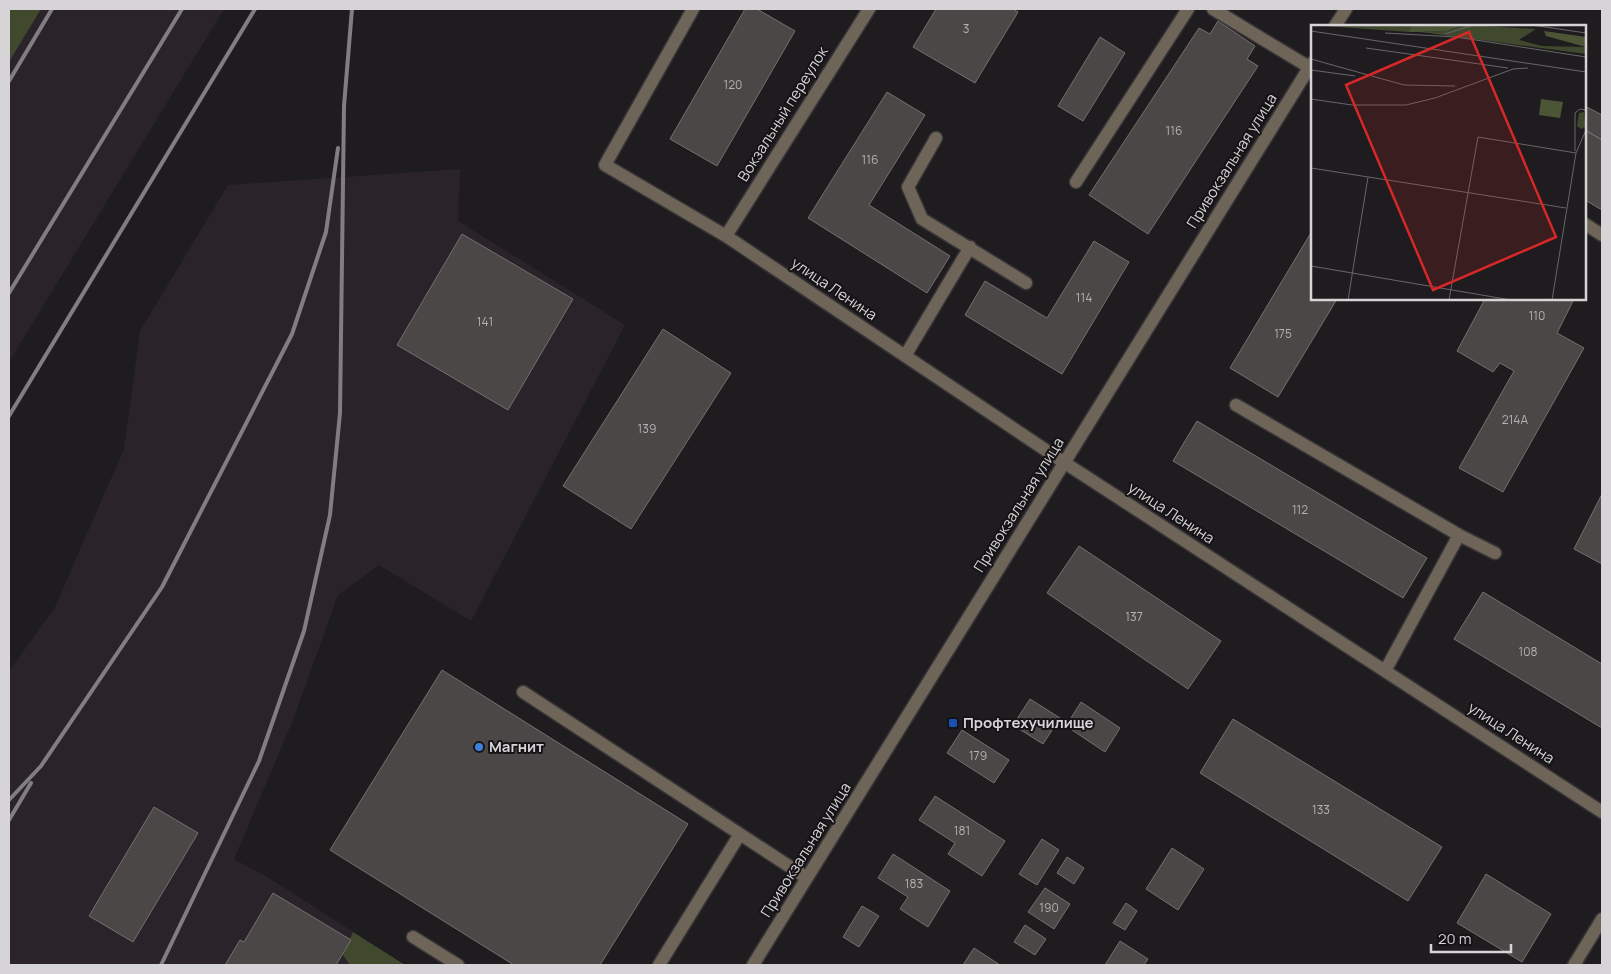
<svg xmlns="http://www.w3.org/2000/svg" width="1611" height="974" viewBox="0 0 1611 974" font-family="Manrope,sans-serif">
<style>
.built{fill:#2a242a}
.green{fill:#40482e}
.building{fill:#4b4746;stroke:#74706f}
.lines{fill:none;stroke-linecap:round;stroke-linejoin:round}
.minor-casing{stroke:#383638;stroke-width:15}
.minor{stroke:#6e6558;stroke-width:12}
.rail{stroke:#807e80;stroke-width:4}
.transit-dot{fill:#1a4fb4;stroke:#151315;stroke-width:2}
.shop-dot{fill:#3f7fe0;stroke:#151315;stroke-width:2}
.labels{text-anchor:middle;stroke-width:4;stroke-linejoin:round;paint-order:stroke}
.number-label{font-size:12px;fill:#b3b1b2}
.street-label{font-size:15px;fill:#d6d4d6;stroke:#151315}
.poi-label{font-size:15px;font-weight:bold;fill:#d6d4d6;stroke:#151315;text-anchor:start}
.inset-road{fill:none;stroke:#686668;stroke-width:1}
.view{fill:#d62828;fill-opacity:0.15;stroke:#d62828;stroke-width:2.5}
.inset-edge{fill:none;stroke:#d6d4d6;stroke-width:2.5}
</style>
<rect width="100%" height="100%" fill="#1e1c1e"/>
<path class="built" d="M41 9H224L9 362V62Z
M460 169 458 221 625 325 471 621 379 565 338 595 293 720 234 859 269 878 405 965H9V671L54 609 124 449 140 331 228 185Z"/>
<path class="green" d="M9 9H41L9 62Z
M353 932 405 965H350L343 955Z"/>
<path class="building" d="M745 9H757L795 31 717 166 670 139Z
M936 9H1013L1018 12 975 83 913 47Z
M1218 21 1255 46 1247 59 1258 66 1148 234 1089 195 1199 28 1210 34Z
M1100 37 1125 53 1083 121 1058 106Z
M887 92 925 115 869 205 950 256 927 293 808 218Z
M1585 106 1602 115V140L1585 130Z
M1585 130 1602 140V210L1585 200Z
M1312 231V299H1337L1278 397 1230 368Z
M462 234 573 299 508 410 397 345Z
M1094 241 1129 262 1062 374 965 315 985 281 1047 318Z
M1485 299H1574L1557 333 1584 348 1503 492 1459 468 1514 371 1500 363 1493 372 1457 351Z
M663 329 731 373 631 529 563 486Z
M1197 421 1427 558 1403 598 1173 461Z
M1602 494V564L1574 549Z
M1079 546 1221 641 1188 689 1047 593Z
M1483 592 1602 664V728L1454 639Z
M442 670 688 824 600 965H514L330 850Z
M1030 699 1060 718 1043 744 1013 725Z
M1081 702 1120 728 1105 752 1066 726Z
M1233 719 1442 847 1408 901 1200 773Z
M962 730 1009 760 994 783 947 753Z
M935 796 1005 841 982 876 948 854 955 843 919 820Z
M154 807 198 833 133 942 89 916Z
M1042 839 1059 850 1037 885 1019 874Z
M1172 848 1204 869 1178 910 1146 889Z
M893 854 950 891 928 927 900 909 908 897 878 878Z
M1067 857 1084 868 1074 884 1057 873Z
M1486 874 1551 914 1522 962 1457 923Z
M1045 888 1070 904 1054 929 1028 912Z
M273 893 351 940 336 965H225L240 940 244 942Z
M1126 903 1137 911 1125 930 1113 923Z
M862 906 879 916 859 947 843 937Z
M1025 925 1046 939 1035 955 1014 942Z
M1120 941 1148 959 1144 965H1105Z
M974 948 1000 965H963Z"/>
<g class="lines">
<defs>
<path id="minor" d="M693 9 605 165 726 236 1065 463 1602 812
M1213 9 1309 67
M1335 26 1346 9
M936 138 908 187 922 219 1026 283
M1076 182 1188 9
M1585 224 1602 235
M726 236 869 9
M905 356 970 247
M1236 405 1459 535 1495 553
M1385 671 1459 535
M523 692 807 878
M413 937 458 965
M659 965 740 834
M753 965 1312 63
M1574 965 1602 919"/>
</defs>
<use href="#minor" class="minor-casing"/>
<use href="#minor" class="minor"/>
<path class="rail" d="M9 81 52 9
M9 293 182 9
M9 416 255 9
M9 800 41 766 162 587 292 334 326 232 338 148
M9 820 31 783
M161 965 259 761 304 631 330 515 340 413 344 106 352 9"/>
</g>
<rect class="transit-dot" x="948" y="718" width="10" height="10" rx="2.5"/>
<circle class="shop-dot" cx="479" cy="747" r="5"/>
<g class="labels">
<g class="number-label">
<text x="966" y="33">3</text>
<text x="733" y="89">120</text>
<text x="1174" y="135">116</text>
<text x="870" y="164">116</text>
<text x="1084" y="302">114</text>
<text x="1537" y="320">110</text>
<text x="485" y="326">141</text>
<text x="1283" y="338">175</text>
<text x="1515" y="424">214А</text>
<text x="647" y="433">139</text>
<text x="1300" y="514">112</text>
<text x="1134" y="621">137</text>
<text x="1528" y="656">108</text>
<text x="978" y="760">179</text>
<text x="1321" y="814">133</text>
<text x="962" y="835">181</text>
<text x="914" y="888">183</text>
<text x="1049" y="912">190</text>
</g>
<g class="street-label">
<text transform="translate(783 114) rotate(-58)" y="5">Вокзальный переулок</text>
<text transform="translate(1232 161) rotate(-58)" y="5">Привокзальная улица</text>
<text transform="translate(834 289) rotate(34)" y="5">улица Ленина</text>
<text transform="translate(1019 505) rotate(-58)" y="5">Привокзальная улица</text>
<text transform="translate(1171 513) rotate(33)" y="5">улица Ленина</text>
<text transform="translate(1511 733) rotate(33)" y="5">улица Ленина</text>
<text transform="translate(806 850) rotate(-58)" y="5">Привокзальная улица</text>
</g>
<g class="poi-label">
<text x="963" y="728">Профтехучилище</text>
<text x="489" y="752">Магнит</text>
</g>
</g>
<g transform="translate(1311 25)">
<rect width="275" height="275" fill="#1e1c1e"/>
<path d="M0 0H100L98 7ZM154 0 225 4 208 15 231 21 275 22V29L109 7 135 6ZM273 87 274 102 270 104 266 101 268 88Z" fill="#40482e"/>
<path d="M100 0H154L135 6 109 7H98ZM233 6 275 12V22L235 11ZM230 74 252 77 249 93 228 90Z" fill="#4c5535"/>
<path class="inset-road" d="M221 0 275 8M0 6 275 47M74 8 145 12 275 32M134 9 162 0M55 23 197 43M0 34 93 60 144 61M0 45 44 51M0 74 41 80H95L124 73 202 44 217 43M264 126V88L269 84 275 85M0 143 255 183M0 241 200 275M37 275 57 152M138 275 167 112 265 128M241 275 265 128 275 105"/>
<path class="view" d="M158 7 245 212 122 265 35 60Z"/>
<rect width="275" height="275" class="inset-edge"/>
</g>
<rect width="1611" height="974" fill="none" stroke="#d6d4d6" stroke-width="20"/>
<path d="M1431 944v8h80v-8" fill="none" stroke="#d6d4d6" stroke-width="2.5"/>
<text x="1438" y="944" font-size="15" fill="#d6d4d6" stroke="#151315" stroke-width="4" paint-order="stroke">20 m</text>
</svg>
